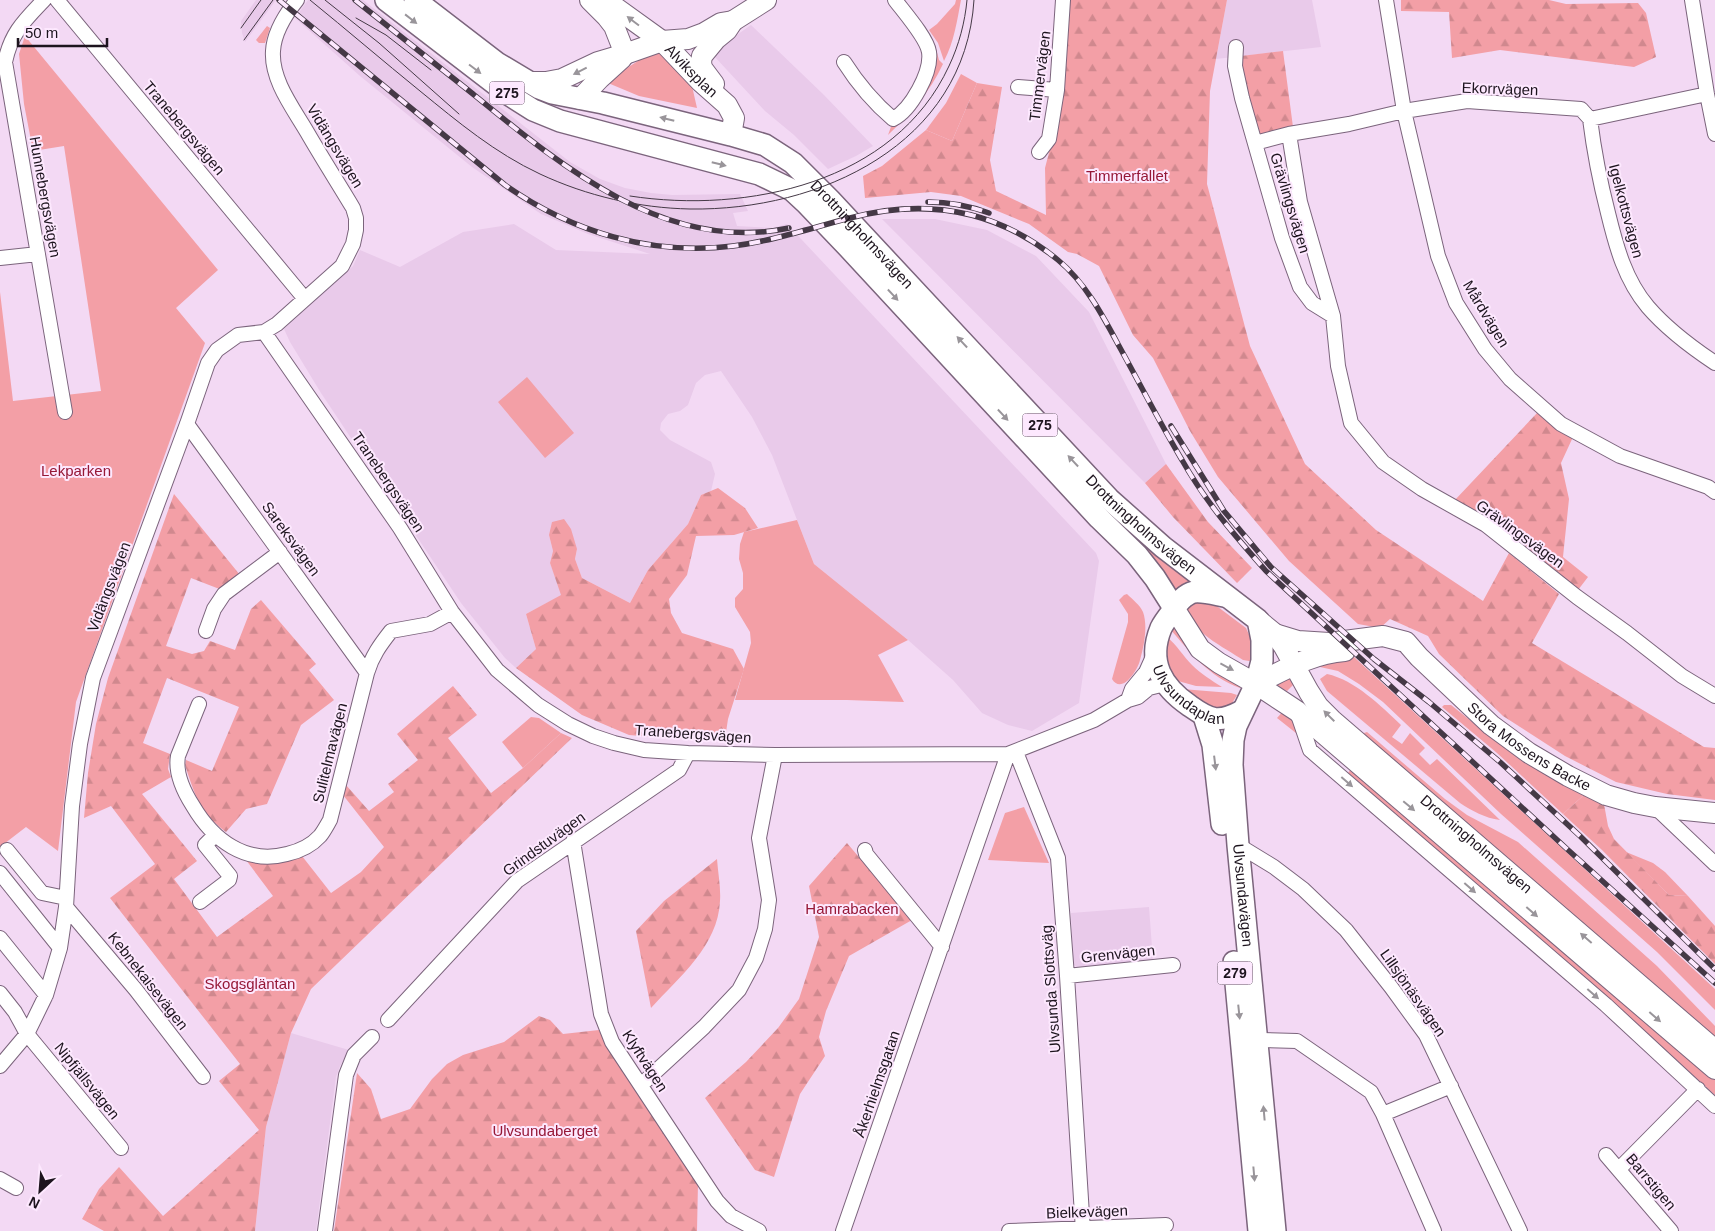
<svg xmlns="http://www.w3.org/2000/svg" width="1715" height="1231" viewBox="0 0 1715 1231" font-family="Helvetica,sans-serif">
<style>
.built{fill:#e9caea}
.green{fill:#f39fa6}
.forest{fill:url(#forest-firs)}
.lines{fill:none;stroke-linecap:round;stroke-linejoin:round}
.street-casing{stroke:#7b647c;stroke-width:16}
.secondary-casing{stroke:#7b647c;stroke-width:22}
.primary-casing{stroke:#7b647c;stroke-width:24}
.street{stroke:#fff;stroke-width:14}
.secondary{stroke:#fff;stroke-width:20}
.primary{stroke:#fff;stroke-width:21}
.tram{stroke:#453946;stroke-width:1}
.rail-casing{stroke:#453946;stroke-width:5.5}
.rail{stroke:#fde8fe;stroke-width:4;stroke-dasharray:11;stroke-linecap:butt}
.oneway{fill:#99959a}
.labels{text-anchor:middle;stroke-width:4;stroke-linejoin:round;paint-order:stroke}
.shield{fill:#fde8fe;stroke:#605461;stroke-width:1}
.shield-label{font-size:14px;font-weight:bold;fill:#1d141e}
.street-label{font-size:15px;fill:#1d141e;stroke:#fde8fe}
.park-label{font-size:15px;fill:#961837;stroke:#fde8fe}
</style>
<defs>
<pattern id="forest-firs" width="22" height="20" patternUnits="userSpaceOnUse" patternTransform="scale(1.25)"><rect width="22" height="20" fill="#f39fa6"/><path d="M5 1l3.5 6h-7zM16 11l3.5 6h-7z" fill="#d0888e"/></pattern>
</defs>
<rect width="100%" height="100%" fill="#f3d9f4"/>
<path class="built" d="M256 0H276L245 42 242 33 241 21Z
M308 0H363L570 162 600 179 625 188 651 193 672 195 740 194 748 211 733 213 737 226 773 228 787 224 1096 553 1099 561 1079 703 1032 731 1008 725 982 713 953 680 908 640 814 564 772 455 752 417 721 371 705 375 696 383 688 405 680 411 668 414 661 423 660 430 670 440 711 462 715 474 711 491 701 495 688 524 648 570 630 603 582 578 575 559 577 549 549 535 553 551 550 563 562 595 526 614 536 649 516 668 505 658 461 603 321 393 290 342 284 329 353 266 360 250 400 267 463 232 514 224 556 250 650 254 588 234 541 214 472 167 360 76 295 18Z
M1227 0H1312L1321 47 1216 59Z
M751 25 824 95 873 146 856 156 828 169 794 135 765 111 714 56 731 39Z
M882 219H935L987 230 1036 256 1089 312 1166 464 1145 483Z
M1149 907 1153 961 1077 967 1073 964 1071 913Z
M291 1033 349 1050 340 1066 336 1077 316 1231H255L266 1127Z"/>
<path class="green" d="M956 0H961C957 21 954 42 944 61L938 43 929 30 937 24 955 4Z
M267 26 270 28 265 43H259L256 40Z
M923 28 935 45 939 60 943 64C930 92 910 114 888 135L892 124 923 93Z
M25 36 218 270 176 308 205 343 76 702 58 851 26 827 0 847V292L13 401 101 391 64 146 33 151 24 104 19 54Z
M657 53 664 54 692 86 697 108 639 96 608 83V80L649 54Z
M961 74 977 83 952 141 926 130 946 103Z
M527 377 574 433 545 458 498 402Z
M797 520 814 564 908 640 878 655 904 702 847 700H735L751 643 750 632 735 607V598L743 589V573L739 559 740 544 744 532Z
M1120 522 1191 579 1175 595 1118 524Z
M1127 594C1133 600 1140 605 1143 612 1148 626 1144 646 1140 660 1138 670 1122 695 1112 679L1128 622V614L1119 600 1124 595Z
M1206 598 1246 628 1251 639 1252 660 1249 661 1243 660C1226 648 1183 628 1186 604Z
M1173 619 1242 685 1240 688C1209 677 1191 653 1170 629Z
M1167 637C1177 645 1183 656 1192 665 1201 674 1211 680 1222 687L1196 686 1178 681 1176 685 1164 655Z
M1354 657 1715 989V1010L1657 952 1501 814 1383 702 1359 684 1338 671 1320 667 1319 664 1333 660Z
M1291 671 1297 681 1287 691 1276 686Z
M1327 674C1355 680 1381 706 1401 725L1392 737 1402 744 1410 733 1425 748 1419 754 1430 765 1437 759 1500 820C1485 818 1472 811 1460 803L1327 691 1320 679Z
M1182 689 1231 693 1237 695 1231 705 1215 709 1181 691Z
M1444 705H1451L1495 740 1585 794 1563 814 1497 753 1442 707Z
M1286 708 1306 741 1277 718Z
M531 717 539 718 561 733 523 768 502 742Z
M1367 732 1445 799 1467 815 1518 842 1657 966 1715 1026V1040L1365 738 1364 733Z
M1351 769 1707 1072 1715 1079V1095L1609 999 1348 773Z
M1024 807 1049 863 988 860 1005 813Z
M1626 852 1653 863 1665 872 1688 896 1669 895Z"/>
<path class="forest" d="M1068 0H1227L1210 91 1207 184 1250 346 1305 464 1376 530 1483 601 1509 553 1559 594 1532 643 1704 747 1715 748V800L1667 794 1616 782 1565 756 1503 716 1439 654 1428 636 1390 619 1380 628 1358 624 1289 561 1218 477 1190 431 1153 358 1133 335 1099 266 1077 254 1068 252 1029 224 961 196 931 192 865 198 863 176 882 166 926 130 952 141 977 83 1002 87 990 160 996 191 1046 215 1045 168 1052 141Z
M1401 0H1549L1566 4 1638 3 1646 13 1656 57 1634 67 1500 50 1452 58 1449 12 1401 11Z
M1283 51 1293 127 1259 136 1240 65 1241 56Z
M1537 413 1573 437 1561 463 1569 499 1563 557 1588 577 1578 590 1493 518 1454 501Z
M1166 464 1208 522 1252 568 1237 583 1173 517 1145 483Z
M718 488 745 508 758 528 734 535 696 536 687 575 669 599 671 613 682 633 733 649 744 669 728 719 725 739H677L629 735 582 715 516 668 536 649 526 614 561 595 550 563 553 551 549 535 552 522 564 519 571 529 577 549 575 559 582 578 630 603 648 570 688 524 701 495Z
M174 494 240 575 222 590 191 578 166 646 192 654 204 651 210 641 235 650 251 609 261 600 316 664 309 670 334 700 301 725 267 804 246 809 226 832C199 812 195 795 185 765L186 760 212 771 239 707 167 678 143 743 170 754 168 769 171 777 142 794 197 861 174 879 217 937 273 896 246 860C268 864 280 862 302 856L331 893 361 872 384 847 343 795 346 785 369 811 394 792 388 784 418 760 397 734 453 686 477 715 448 738 491 793 523 768 561 733 572 738 311 989 291 1033 266 1127 255 1231H104L82 1219 99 1189 119 1167 163 1216 259 1130 219 1081 240 1064 110 898 155 864 111 806 84 818 88 773 96 724 108 678Z
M1585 794 1604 804 1608 826 1614 839 1669 895 1688 896 1715 926V964L1602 850 1563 814Z
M847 843 912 920 849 956 826 1011 819 1037 825 1056 800 1094 774 1177 755 1170 705 1098 746 1062 778 1028 799 999 819 937 809 886Z
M717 859C718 873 721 888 720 901 718 946 679 977 651 1008L636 931 664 901Z
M539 1016 550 1020 563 1034 599 1030 607 1045 698 1183 697 1231H334L357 1073 371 1089 381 1119 410 1109 432 1079 447 1064 463 1055 504 1042Z"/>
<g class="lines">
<defs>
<path id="street" d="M44 0C24 21 11 33 5 62L65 412
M57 0 305 299
M1386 0 1404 111 1438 256 1456 303 1485 349 1510 379 1561 424 1620 456 1708 487 1715 492
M1692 0 1707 94 1715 134
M1236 47 1235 66 1242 98 1282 238 1300 287 1312 303 1333 316
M844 62C858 84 873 102 893 119 911 110 932 72 929 52 927 38 904 12 895 0
M1018 87 1057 90
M1590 119C1594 151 1600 182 1608 213 1616 246 1625 280 1648 307 1667 329 1691 347 1715 363
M1289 134 1300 202 1333 316 1338 366 1351 423 1383 462 1422 489 1486 525 1577 597 1627 633 1682 676 1715 696
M1255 143 1289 134 1349 124 1404 111 1467 101 1581 109 1590 119 1707 94
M1039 152 1049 139 1057 90 1063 0
M0 258 38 254
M264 332 400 528 452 612 497 670 538 705 568 724 593 736 614 743 644 750 688 753 775 755 1008 754 1094 720 1128 700 1138 697 1149 688 1165 684
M187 424 367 673
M206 631 214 609 224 594 280 552
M1128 700 1132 689 1146 672 1155 652
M199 704 178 756C175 773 184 792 193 806 213 840 246 865 287 854 300 851 311 846 320 836 324 831 327 825 330 820L367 673C372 656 380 645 391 631L430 624 452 612
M1297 712 1310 750 1606 1005 1715 1106
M1016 752 1058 858 1067 976 1083 1231
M1655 807 1715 864
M573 841 601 1014 612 1042 717 1201 731 1216 759 1231
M1238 845 1274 867 1303 889 1346 930 1391 987 1426 1035 1520 1231
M7 850 42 893 66 898
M865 850 866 854 942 947
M0 873 60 948
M200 902 229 880 230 876 205 845 215 835
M66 907 136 990 203 1077
M0 938 46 995
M1067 976 1173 965
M0 993 15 1012 27 1034 121 1148
M388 1020 517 881 679 770 688 753
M1258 1040 1297 1041 1371 1092 1383 1114 1434 1231
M0 1066 27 1034 46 995 60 948 66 907 72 806 80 744 93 678 187 424 208 363 217 350 238 335 264 332 277 324 342 266 353 244 356 230V218L353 208C338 183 322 158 307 132 293 108 271 80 273 51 274 32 285 15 297 0
M641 1085 704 1027 739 990 756 958 765 929 769 900 759 838 775 755
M1383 1114 1451 1086
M1606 1155 1671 1231
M1619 1169 1698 1089
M0 1179 16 1188
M325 1231 346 1075 354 1055 372 1037
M843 1231 1008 754
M1009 1231 1166 1225"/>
<g id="secondary">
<path d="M590 0 607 17 614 26 625 54"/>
<path id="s1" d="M605 0 662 41 701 82 727 105 734 118 731 135"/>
<path d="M527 82H546L562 79 598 62 625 54 662 41 688 39 704 33 721 23 733 21"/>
<path d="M714 84 702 68 701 62 702 56 716 39 727 30 733 21 766 0"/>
<path d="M580 99 600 78 622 58"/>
<path d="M1174 608 1200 649 1219 663 1256 684 1297 711 1715 1069"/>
<path id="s2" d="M1258 620 1275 634 1283 645 1309 692 1318 706 1332 720 1715 1050"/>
<path id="s3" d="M1275 634 1298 641 1329 643 1383 636 1406 642 1419 657 1491 725 1529 753 1568 776 1606 795 1634 803 1655 807 1715 813"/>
<path d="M1256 684C1284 670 1313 653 1345 651"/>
</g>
<g id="primary">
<path d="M386 0 511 96 533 110 560 121 759 174 792 190 806 203 848 247 1099 518 1137 555 1155 578 1174 608"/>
<path id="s4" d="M415 0 497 63 539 88 552 93 603 103 731 135 765 145 793 163 830 200 1109 499 1163 547 1258 620 1262 640V661L1256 684 1236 726 1233 740 1232 765 1238 845 1275 1231"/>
<path id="s5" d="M1224 596C1214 594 1204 591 1194 592 1185 594 1176 604 1172 612 1168 617 1164 622 1161 628 1147 662 1162 687 1190 706 1211 721 1219 723 1242 711"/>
<path d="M1204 716 1213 745 1222 824"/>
<path d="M1234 962 1259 1231"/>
</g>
</defs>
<use href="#street" class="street-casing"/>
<use href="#secondary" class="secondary-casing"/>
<use href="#primary" class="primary-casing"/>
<use href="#street" class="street"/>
<use href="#secondary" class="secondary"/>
<use href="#primary" class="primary"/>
<path class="tram" d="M310 0C347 30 383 61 420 91 458 122 495 153 540 174 587 196 639 208 690 209 819 211 965 145 974 0
M325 0 379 43 459 114
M356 18 386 35 431 70
M241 28 261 0
M244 40 273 0
M630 196C747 214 895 183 949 66 959 45 965 22 967 0"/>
<defs>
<path id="rail" d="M279 0 505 185C572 232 651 256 733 246 773 241 811 228 850 218 926 198 996 209 1058 260 1085 282 1103 316 1119 346 1140 384 1160 423 1182 460 1205 501 1235 536 1266 571L1567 849 1715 983
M355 0C394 31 434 63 473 94 561 166 667 254 789 228
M928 202C949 202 970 206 989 213
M1171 426 1224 511 1271 567 1374 659 1429 702 1500 762 1580 836 1715 969"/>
</defs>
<use href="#rail" class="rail-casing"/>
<use href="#rail" class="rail"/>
</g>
<defs><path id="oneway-solid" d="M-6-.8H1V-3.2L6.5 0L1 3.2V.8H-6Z" transform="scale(1.25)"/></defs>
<g class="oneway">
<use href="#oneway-solid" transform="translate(411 19) rotate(38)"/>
<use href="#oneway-solid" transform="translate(633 21) rotate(-143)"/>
<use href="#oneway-solid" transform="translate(475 69) rotate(37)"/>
<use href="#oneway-solid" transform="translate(580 71) rotate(153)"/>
<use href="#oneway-solid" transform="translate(667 119) rotate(-166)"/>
<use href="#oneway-solid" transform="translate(719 164) rotate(14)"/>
<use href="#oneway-solid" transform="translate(893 295) rotate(47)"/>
<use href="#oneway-solid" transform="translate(962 342) rotate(-133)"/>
<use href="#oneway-solid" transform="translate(1003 415) rotate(47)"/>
<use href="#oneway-solid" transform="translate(1073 461) rotate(-133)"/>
<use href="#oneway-solid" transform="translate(1227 667) rotate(28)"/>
<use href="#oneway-solid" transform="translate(1329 716) rotate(-135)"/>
<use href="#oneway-solid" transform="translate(1215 763) rotate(83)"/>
<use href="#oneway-solid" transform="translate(1347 782) rotate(41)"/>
<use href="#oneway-solid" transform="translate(1409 806) rotate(40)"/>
<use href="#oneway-solid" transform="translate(1470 888) rotate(41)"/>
<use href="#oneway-solid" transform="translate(1532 912) rotate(41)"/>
<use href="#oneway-solid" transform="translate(1586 938) rotate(-139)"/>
<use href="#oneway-solid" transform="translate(1593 994) rotate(41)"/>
<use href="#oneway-solid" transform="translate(1239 1012) rotate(84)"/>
<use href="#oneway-solid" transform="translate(1655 1017) rotate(41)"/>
<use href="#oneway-solid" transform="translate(1264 1113) rotate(-95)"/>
<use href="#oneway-solid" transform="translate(1254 1174) rotate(85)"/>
</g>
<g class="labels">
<g class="shield">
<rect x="489.5" y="81.5" width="35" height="23" rx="4"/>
<rect x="1022.5" y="413.5" width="35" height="23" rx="4"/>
<rect x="1217.5" y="961.5" width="35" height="23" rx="4"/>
</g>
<g class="shield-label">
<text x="507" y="98">275</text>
<text x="1040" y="430">275</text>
<text x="1235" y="978">279</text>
</g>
<g class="street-label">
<text dy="5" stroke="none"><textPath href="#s1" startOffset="112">Alviksplan</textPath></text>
<text transform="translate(1040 76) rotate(-83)" y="5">Timmervägen</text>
<text transform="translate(1500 89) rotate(2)" y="5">Ekorrvägen</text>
<text transform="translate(184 128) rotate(50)" y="5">Tranebergsvägen</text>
<text transform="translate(335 146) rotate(59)" y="5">Vidängsvägen</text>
<text transform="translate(45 197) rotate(80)" y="5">Hunnebergsvägen</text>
<text transform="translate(1290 203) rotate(73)" y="5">Grävlingsvägen</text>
<text transform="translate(1626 211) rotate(75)" y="5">Igelkottsvägen</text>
<text dy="5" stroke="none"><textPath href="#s4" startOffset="518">Drottningholmsvägen</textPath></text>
<text transform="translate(1486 314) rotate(59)" y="5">Mårdvägen</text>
<text transform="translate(388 482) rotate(56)" y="5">Tranebergsvägen</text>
<text dy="5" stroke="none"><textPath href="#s4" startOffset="921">Drottningholmsvägen</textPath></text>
<text transform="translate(1520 534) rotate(36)" y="5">Grävlingsvägen</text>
<text transform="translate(291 539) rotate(54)" y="5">Sareksvägen</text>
<text transform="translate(109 587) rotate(-69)" y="5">Vidängsvägen</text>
<text dy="5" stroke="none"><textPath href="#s5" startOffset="164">Ulvsundaplan</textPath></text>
<text transform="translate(693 734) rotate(4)" y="5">Tranebergsvägen</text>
<text dy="5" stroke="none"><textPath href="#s3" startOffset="296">Stora Mossens Backe</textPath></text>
<text transform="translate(330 753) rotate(-76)" y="5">Sulitelmavägen</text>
<text transform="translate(544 844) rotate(-36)" y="5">Grindstuvägen</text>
<text dy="5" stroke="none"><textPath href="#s2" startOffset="316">Drottningholmsvägen</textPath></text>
<text dy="5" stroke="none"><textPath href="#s4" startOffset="1354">Ulvsundavägen</textPath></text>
<text transform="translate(1118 954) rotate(-6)" y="5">Grenvägen</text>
<text transform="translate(148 981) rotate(52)" y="5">Kebnekaisevägen</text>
<text transform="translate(1051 989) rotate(-94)" y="5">Ulvsunda Slottsväg</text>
<text transform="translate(1413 993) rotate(55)" y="5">Lillsjönäsvägen</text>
<text transform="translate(645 1061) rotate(57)" y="5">Klyftvägen</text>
<text transform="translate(87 1081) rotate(51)" y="5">Nipfjällsvägen</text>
<text transform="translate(877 1084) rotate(-71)" y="5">Åkerhielmsgatan</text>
<text transform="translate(1651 1182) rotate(50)" y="5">Barrstigen</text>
<text transform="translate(1087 1212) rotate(-2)" y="5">Bielkevägen</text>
</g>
<g class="park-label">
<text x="1127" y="181">Timmerfallet</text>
<text x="76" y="476">Lekparken</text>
<text x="852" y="914">Hamrabacken</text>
<text x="250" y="989">Skogsgläntan</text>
<text x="545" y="1136">Ulvsundaberget</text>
</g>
</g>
<g transform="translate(40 1191) rotate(206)" stroke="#fde8fe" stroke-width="4" paint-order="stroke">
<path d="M0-4L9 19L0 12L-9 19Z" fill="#1d141e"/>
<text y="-8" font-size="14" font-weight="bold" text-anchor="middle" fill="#1d141e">N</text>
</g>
<path d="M18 38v8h89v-8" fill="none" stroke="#1d141e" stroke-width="2.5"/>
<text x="25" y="38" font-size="15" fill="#1d141e" stroke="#fde8fe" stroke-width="4" paint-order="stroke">50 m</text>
</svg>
